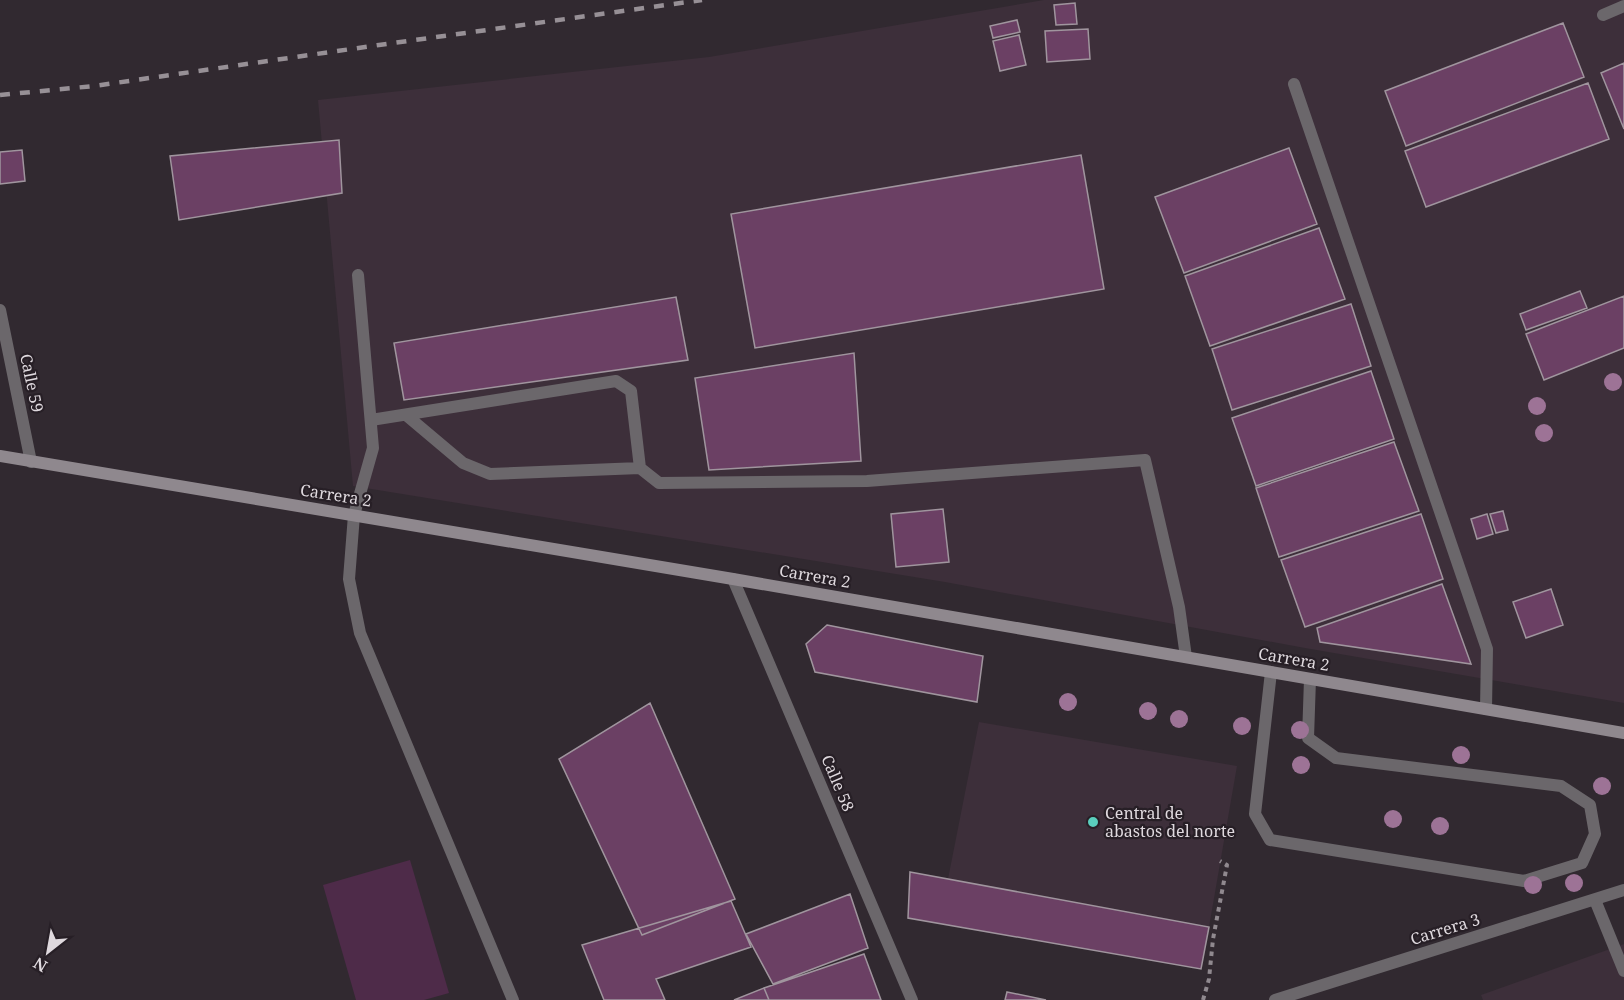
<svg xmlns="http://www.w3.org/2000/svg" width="1624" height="1000" viewBox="0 0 1624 1000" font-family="'Noto Serif',serif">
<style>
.built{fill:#3d2f3a}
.green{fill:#4e2b49}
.building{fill:#6b4064;stroke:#a0959e;stroke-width:1.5}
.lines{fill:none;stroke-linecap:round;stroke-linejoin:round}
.path{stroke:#90898f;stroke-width:4;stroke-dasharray:4.5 4.5;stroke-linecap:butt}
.lane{stroke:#6b676b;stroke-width:12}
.street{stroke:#6b676b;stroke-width:12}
.secondary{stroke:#8f888e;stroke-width:12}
.rail{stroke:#979096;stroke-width:4.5;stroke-dasharray:10 10;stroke-linecap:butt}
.tree{fill:#9d7396}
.poi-dot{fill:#5acebd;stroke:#271f26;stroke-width:2}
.labels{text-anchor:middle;stroke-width:4.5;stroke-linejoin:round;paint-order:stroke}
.street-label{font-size:16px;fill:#dfd9de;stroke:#271f26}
.poi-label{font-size:16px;fill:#dfd9de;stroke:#271f26;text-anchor:start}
</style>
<rect width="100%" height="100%" fill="#312930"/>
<path class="built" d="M1044 0H1624V703L1305 648 945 582 353 486 318 100 709 57Z
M979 722 1237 766 1209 927 948 879Z
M1624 944V1000H1483L1481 995Z"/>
<path class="green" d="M410 860 449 993 424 1000H356L323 885Z"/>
<path class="building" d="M1075 3 1077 24 1056 25 1054 5Z
M1017 20 1020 32 993 38 990 26Z
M1563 23 1584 77 1406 146 1385 91Z
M1088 29 1090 59 1047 62 1045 31Z
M1019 35 1026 65 1000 71 993 41Z
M1624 63V129L1601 73Z
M1588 83 1609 139 1426 207 1405 151Z
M339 140 342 193 179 220 170 156Z
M1289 148 1317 224 1184 273 1155 197Z
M22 150 25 181 0 184V152Z
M1081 155 1104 289 755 348 731 214Z
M1319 228 1345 299 1210 346 1185 276Z
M1580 291 1587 308 1526 330 1520 314Z
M1624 296V348L1544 380 1526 334Z
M676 297 688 360 404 400 394 343Z
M1351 304 1371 366 1232 410 1212 349Z
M854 353 861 461 709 470 695 378Z
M1371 371 1394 439 1256 486 1232 418Z
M1394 442 1419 511 1279 557 1256 488Z
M943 509 949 562 896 567 891 514Z
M1503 511 1508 530 1496 533 1490 514Z
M1421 514 1443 579 1305 627 1281 560Z
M1487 514 1493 534 1477 539 1471 519Z
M1442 584 1471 664 1320 642 1317 628Z
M1551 589 1563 625 1526 638 1513 602Z
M827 625 983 656 977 702 815 672 806 644Z
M650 703 735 899 642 935 559 759Z
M910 872 1209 927 1201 969 908 918Z
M850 894 868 948 773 984 746 934Z
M731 901 751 947 656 979 665 1000H604L582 945Z
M864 954 881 1000H769L764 988Z
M764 988 769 1000H734Z
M1007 992 1046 1000H1005Z"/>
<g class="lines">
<path class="path" d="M1203 1000 1209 979 1213 939 1227 865 1220 861"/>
<path class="lane" d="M1603 15 1624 6
M1294 84 1487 649 1486 709
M358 275 373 448 354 515 349 579 360 633 513 1000
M406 415 463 463 490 474 640 468
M371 420 616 381 631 391 640 468 659 483 867 481 1145 460 1179 607 1186 657
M1271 672 1255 814 1270 840 1524 881 1582 863 1595 834 1590 805 1561 786 1336 758 1308 738 1310 679"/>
<path class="street" d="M0 310 31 462
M733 579 912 1000
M1595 900 1624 971
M1275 1000 1624 890"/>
<path class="secondary" d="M0 456 733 579 1624 733"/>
<path class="rail" d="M0 95 94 86 379 45 702 0"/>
</g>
<g class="tree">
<circle cx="1613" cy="382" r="9"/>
<circle cx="1537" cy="406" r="9"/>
<circle cx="1544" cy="433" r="9"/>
<circle cx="1068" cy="702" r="9"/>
<circle cx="1148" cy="711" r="9"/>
<circle cx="1179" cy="719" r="9"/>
<circle cx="1242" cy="726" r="9"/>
<circle cx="1300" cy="730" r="9"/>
<circle cx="1461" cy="755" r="9"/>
<circle cx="1301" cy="765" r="9"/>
<circle cx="1602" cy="786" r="9"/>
<circle cx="1393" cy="819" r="9"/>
<circle cx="1440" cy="826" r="9"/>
<circle cx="1574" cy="883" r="9"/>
<circle cx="1533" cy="885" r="9"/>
</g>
<circle class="poi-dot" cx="1093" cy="822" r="6"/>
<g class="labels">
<g class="street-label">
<text transform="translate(32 383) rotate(78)" y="6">Calle 59</text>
<text transform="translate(336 495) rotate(9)" y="6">Carrera 2</text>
<text transform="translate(815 576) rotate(10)" y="6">Carrera 2</text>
<text transform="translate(1294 659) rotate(10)" y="6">Carrera 2</text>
<text transform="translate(838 783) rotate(67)" y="6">Calle 58</text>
<text transform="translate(1445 929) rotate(-17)" y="6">Carrera 3</text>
</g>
<g class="poi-label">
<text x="1105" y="819">Central de<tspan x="1105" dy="18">abastos del norte</tspan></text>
</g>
</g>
<g transform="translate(48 952) rotate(211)" stroke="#271f26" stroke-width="4.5" paint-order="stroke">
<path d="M0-4.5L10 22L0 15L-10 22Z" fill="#dfd9de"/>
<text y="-9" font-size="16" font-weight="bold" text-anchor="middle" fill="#dfd9de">N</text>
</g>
</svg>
